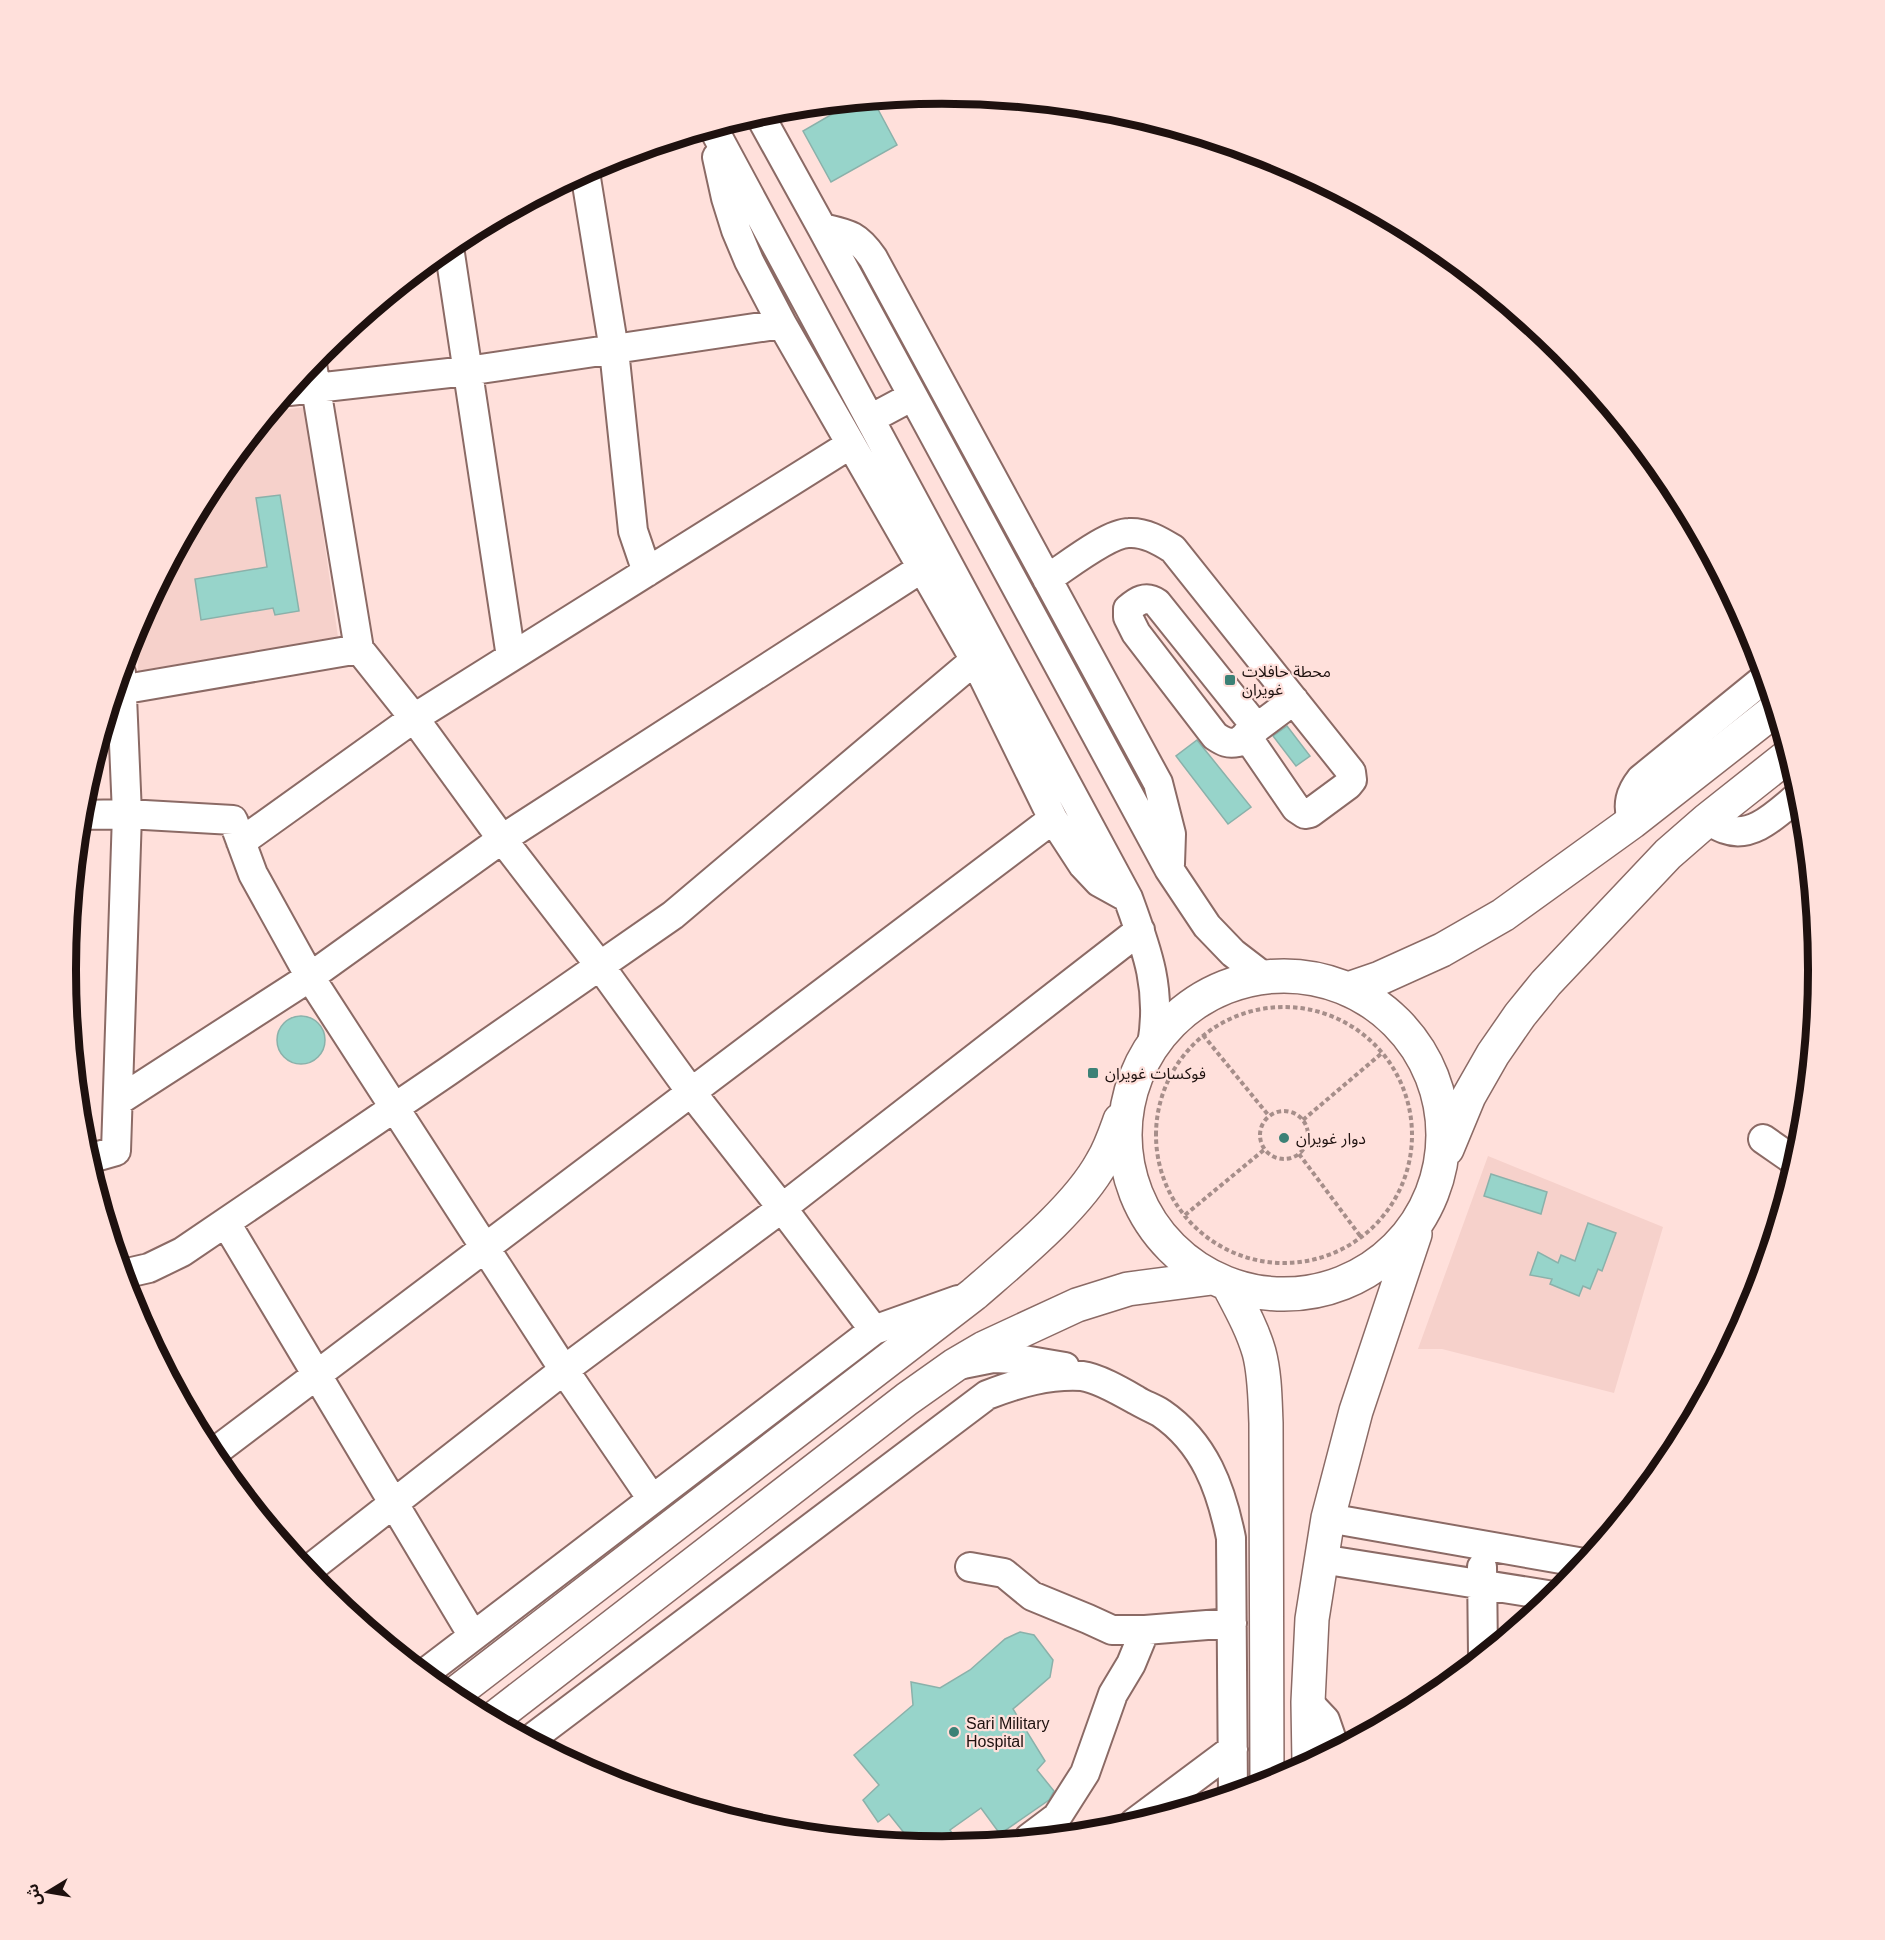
<svg xmlns="http://www.w3.org/2000/svg" width="1885" height="1940" viewBox="0 0 1885 1940" font-family="Arial,'Noto Sans Arabic',sans-serif">
<style>
.built{fill:#f6d1cb}
.building{fill:#97d4ca;stroke:#8ab1aa;stroke-width:1.5}
.lines{fill:none;stroke-linecap:round;stroke-linejoin:round}
.minor-casing{stroke:#8b6a65;stroke-width:32}
.major-casing{stroke:#8b6a65;stroke-width:36}
.path{stroke:#a68e8a;stroke-width:4;stroke-dasharray:4.5 3;stroke-linecap:butt}
.minor{stroke:#fff;stroke-width:28}
.major{stroke:#fff;stroke-width:33}
.poi-dot{fill:#3c8176;stroke:#ffe0db;stroke-width:2}
.labels{text-anchor:middle;stroke-width:4.5;stroke-linejoin:round;paint-order:stroke}
.poi-label{font-size:16px;fill:#1e110f;stroke:#ffe0db;text-anchor:start}
.rim{fill:none;stroke:#1e110f;stroke-width:8}
</style>
<rect width="100%" height="100%" fill="#ffe0db"/>
<path class="built" d="M305 407 338 637 138 671 139 622 214 483 273 411Z
M1488 1156 1663 1227 1614 1393 1442 1349H1418Z"/>
<path class="building" d="M873 100 897 145 831 182 803 131 853 102Z
M280 495 299 611 275 615 273 608 201 620 195 579 267 567 256 498Z
M1287 726 1310 756 1296 766 1273 736Z
M1197 740 1251 807 1228 824 1176 756Z
M277 1040a24 24 0 1 1 48 0a24 24 0 1 1-48 0Z
M1491 1174 1547 1192 1541 1214 1484 1196Z
M1588 1223 1616 1233 1602 1271 1598 1269 1590 1289 1583 1286 1579 1296 1550 1284 1552 1279 1530 1275 1538 1252 1558 1263 1561 1255 1575 1261Z
M1020 1632 1034 1635 1053 1660 1050 1677 1013 1709 1045 1761 1037 1770 1054 1791 1049 1800 1000 1834 981 1808 950 1830 960 1845 942 1846 913 1844 889 1814 878 1822 863 1800 879 1785 854 1755 913 1705 911 1682 940 1688 970 1670 1005 1639Z"/>
<g class="lines">
<defs>
<path id="minor" d="M759 114 822 228 1169 869 1207 926 1233 953 1263 976
M713 128 1128 898C1147 950 1162 989 1152 1045
M717 157 726 198 736 230 749 261 782 324 975 660 1053 819 1083 865 1099 882 1128 898
M585 172 614 350 633 531 647 572
M822 228C849 234 857 235 873 258L1158 783 1171 834 1170 864
M449 247 511 657
M312 364 359 649 414 718 502 839 600 966 691 1092 782 1208 874 1330
M289 391 467 371 782 324
M870 419 913 396
M1047 579C1066 567 1108 533 1129 533 1145 532 1160 541 1173 549L1351 772 1352 780 1348 785 1310 813 1305 814 1296 808 1246 735
M120 690 359 649
M1257 728 1157 603C1146 595 1137 601 1128 609V617L1136 633 1215 736C1224 742 1228 744 1238 742L1294 700
M81 815 127 814 233 820 253 874 310 977 564 1370 652 1499
M1707 820C1713 823 1719 827 1725 829 1754 840 1780 810 1801 794
M1632 822C1627 804 1630 793 1641 779L1765 678
M241 842 414 718 851 444
M118 1101 310 977 502 839 922 568
M1763 1139 1796 1162
M88 1159 116 1151 127 814 121 673
M226 1223 473 1636
M123 1274 149 1268 182 1252 447 1072 673 915 975 660
M963 1364 993 1358 1018 1359 1065 1367
M212 1454 1053 819
M1328 1518 1584 1563
M1321 1559 1554 1596
M970 1567 1004 1573 1032 1596 1088 1619 1112 1630H1145
M1482 1567 1483 1655
M307 1571 564 1370 782 1208 1140 930
M425 1673 874 1330 958 1300
M1308 1702 1325 1720 1335 1749
M531 1739 987 1395C1018 1383 1049 1374 1082 1376 1098 1378 1122 1392 1136 1400 1144 1405 1153 1408 1161 1413 1205 1443 1221 1489 1231 1538L1233 1793
M1134 1823 1233 1749
M1029 1838 1057 1817 1085 1773 1113 1694 1131 1664 1145 1630 1232 1623"/>
<path id="major" d="M1125 1135a159 159 0 1 1 318 0a159 159 0 1 1-318 0Z
M1348 989 1380 978 1442 950 1503 915 1632 822 1775 710
M1447 1149 1469 1096 1493 1054 1520 1015 1546 983 1668 854 1707 820 1789 755
M1228 1284C1240 1307 1252 1328 1259 1352 1265 1374 1265 1400 1266 1423L1267 1783
M452 1696 974 1294C1014 1259 1077 1208 1102 1162 1110 1149 1115 1134 1120 1120
M493 1719 907 1399 955 1365 984 1348 1077 1305 1128 1289 1212 1278
M1309 1763 1308 1702 1312 1619 1328 1518 1356 1411 1415 1234"/>
</defs>
<use href="#minor" class="minor-casing"/>
<use href="#major" class="major-casing"/>
<path class="path" d="M1156 1135a128 128 0 1 1 256 0a128 128 0 1 1-256 0Z
M1203 1035 1269 1116
M1260 1135a24 24 0 1 1 48 0a24 24 0 1 1-48 0Z
M1303 1120 1382 1053
M1299 1154 1361 1237
M1185 1215 1265 1149"/>
<use href="#minor" class="minor"/>
<use href="#major" class="major"/>
</g>
<g class="poi-dot">
<rect x="1224" y="674" width="12" height="12" rx="3"/>
<rect x="1087" y="1067" width="12" height="12" rx="3"/>
<circle cx="1284" cy="1138" r="6"/>
<circle cx="954" cy="1732" r="6"/>
</g>
<g class="labels">
<g class="poi-label">
<text x="1242" y="677">محطة حافلات<tspan x="1242" dy="18">غويران</tspan></text>
<text x="1105" y="1079">فوكسات غويران</text>
<text x="1296" y="1144">دوار غويران</text>
<text x="966" y="1729">Sari Military<tspan x="966" dy="18">Hospital</tspan></text>
</g>
</g>
<path d="M0 0H1885V1940H0ZM76 970a866 866 0 1 1 1732 0a866 866 0 1 1-1732 0Z" fill="#ffe0db" fill-rule="evenodd"/>
<path class="rim" d="M76 970a866 866 0 1 1 1732 0a866 866 0 1 1-1732 0Z"/>
<g transform="translate(48 1892) rotate(259)" stroke="#ffe0db" stroke-width="4.5" paint-order="stroke">
<path d="M0-4.5L10 22L0 15L-10 22Z" fill="#1e110f"/>
<text y="-9" font-size="16" font-weight="bold" text-anchor="middle" fill="#1e110f">ش</text>
</g>
</svg>
